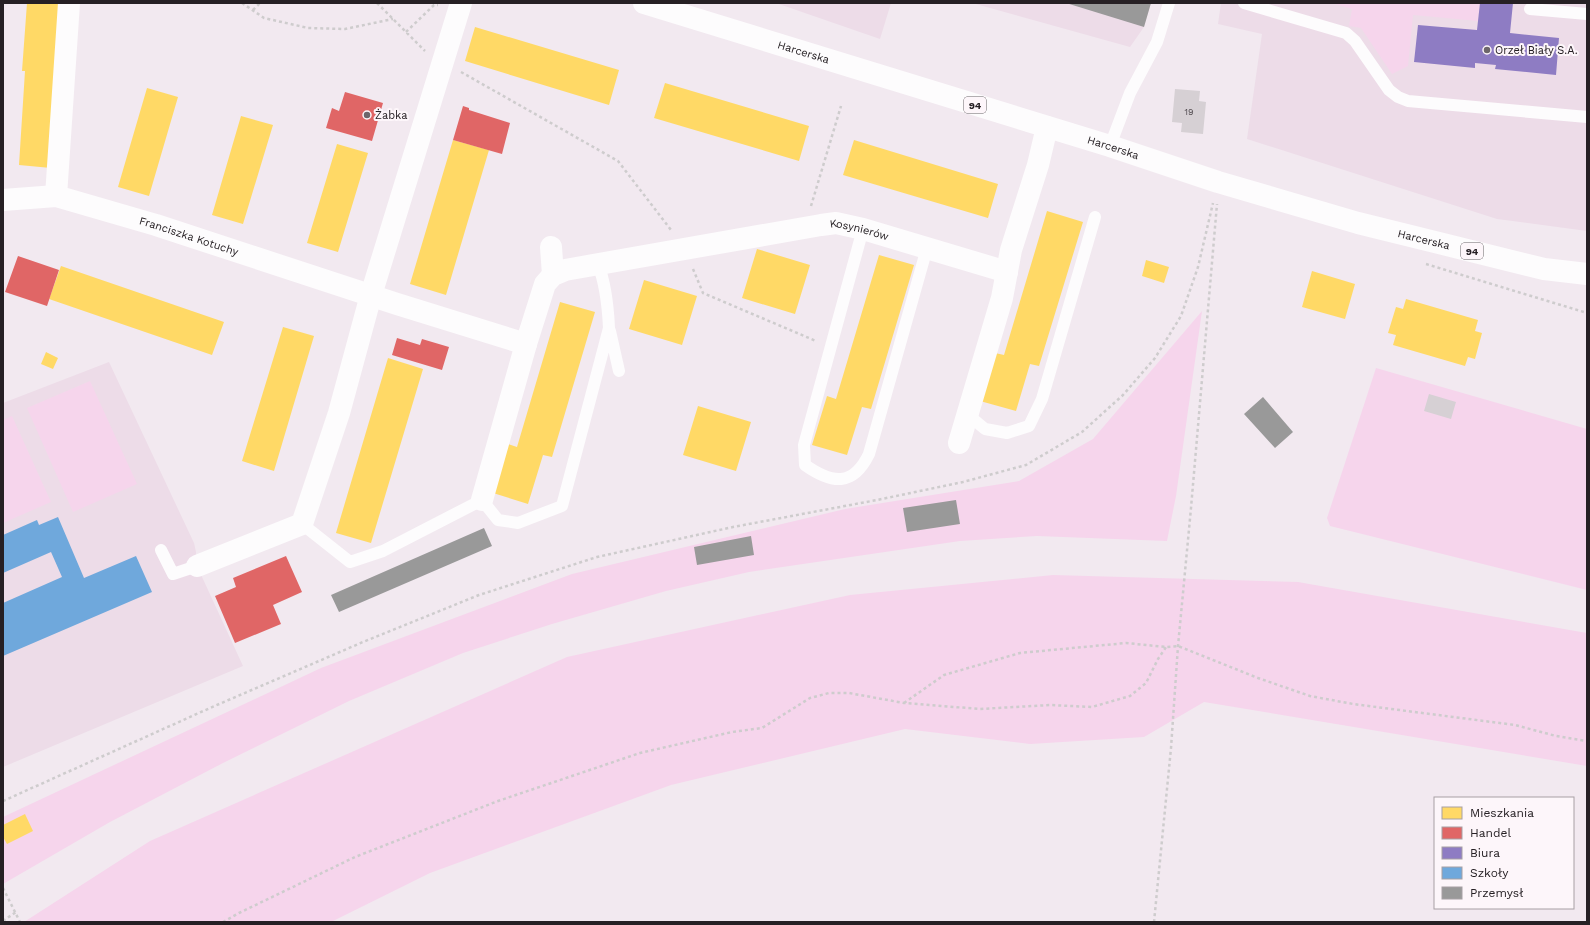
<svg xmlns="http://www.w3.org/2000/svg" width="1590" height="925" viewBox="0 0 1590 925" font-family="'Work Sans',sans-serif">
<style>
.built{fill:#eddce8}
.green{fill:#f6d5ec}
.homes{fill:#ffd966}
.shops{fill:#e06666}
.offices{fill:#8e7cc3}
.schools{fill:#6fa8dc}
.industry{fill:#999}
.building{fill:#d6d0d4}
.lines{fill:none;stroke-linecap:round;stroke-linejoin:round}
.path{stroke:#cecccd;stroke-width:2.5;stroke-dasharray:3 3;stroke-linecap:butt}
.service{stroke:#fdfcfd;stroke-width:12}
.minor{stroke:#fdfcfd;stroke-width:22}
.primary{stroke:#fdfcfd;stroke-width:22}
.poi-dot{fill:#6d666b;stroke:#fdf6fa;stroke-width:1.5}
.labels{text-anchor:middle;stroke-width:4;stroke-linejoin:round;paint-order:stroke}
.number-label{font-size:9px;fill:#524c50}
.shield{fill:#fdf6fa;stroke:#666064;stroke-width:1}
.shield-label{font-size:10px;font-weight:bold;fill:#262024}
.poi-label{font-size:11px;fill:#262024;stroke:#fdf6fa;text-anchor:start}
.street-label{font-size:11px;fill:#262024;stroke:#fdf6fa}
</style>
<rect width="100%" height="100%" fill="#f2e9f0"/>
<path class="built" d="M776 3H891L880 39Z
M972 3H1151L1144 27 1130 47Z
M1221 3H1587V231L1497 219 1247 139 1262 34 1218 24Z
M109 362 194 543 196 552V561L197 566 243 666 3 767V403Z"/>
<path class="green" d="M1332 3H1480L1478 21 1413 15 1408 66 1392 74 1361 28 1349 26 1352 9Z
M1202 311 1176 496 1167 541 1037 536 960 541 749 572 666 591 552 624 463 653 349 701 223 763 110 822 3 884V817L321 668 572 574 845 509 1019 481 1093 439Z
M1376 368 1587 429V590L1330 526 1327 518Z
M90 381 137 484 73 512 27 408Z
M12 416 51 502 3 523V420Z
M1053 575 1298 582 1587 633V766L1204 702 1144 737 1030 744 905 729 671 785 430 873 331 922H24L150 841 567 657 850 595Z"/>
<path class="homes" d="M27 3H60L51 168 19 165 25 71H22Z
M475 27 619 70 609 105 465 61Z
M665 83 809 126 799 161 654 118Z
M147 88 178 97 149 196 118 187Z
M241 116 273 125 243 224 212 215Z
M453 140 489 150 446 295 410 284Z
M854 140 998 184 988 218 843 175Z
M337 144 368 153 338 252 307 243Z
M1047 211 1083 222 1039 366 1030 364 1016 411 980 401 995 353 1004 355Z
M757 249 810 265 795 314 742 298Z
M879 255 914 265 871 409 862 407 847 455 812 445 827 396 836 399Z
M1146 260 1169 267 1164 283 1142 276Z
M61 266 224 322 212 355 49 299Z
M1312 271 1355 284 1345 319 1302 307Z
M644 280 697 296 682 345 629 329Z
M1406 299 1478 320 1475 331 1482 333 1475 359 1468 357 1465 366 1393 345 1396 335 1388 333 1396 307 1403 309Z
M560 302 595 312 552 457 543 455 528 504 493 493 508 444 517 447Z
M283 327 314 336 274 471 242 461Z
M46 352 58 358 53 369 41 364Z
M388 358 423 369 371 543 336 533Z
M698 406 751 422 736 471 683 455Z
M25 814 33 831 7 844 3 837V825Z"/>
<path class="shops" d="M345 92 383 103 372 141 326 128 332 108 339 111Z
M463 106 469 108V110L510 123 502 154 453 140Z
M18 256 59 270 47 306 5 292Z
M397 338 420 345 422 339 449 347 442 370 392 355Z
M286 556 302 592 273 605 281 624 235 643 215 596 236 587 233 578Z"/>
<path class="offices" d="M1480 3H1513L1510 33 1559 38 1556 75 1495 69 1496 65 1475 63V68L1414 62 1418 25 1477 30Z"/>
<path class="schools" d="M58 517 84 578 136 556 152 592 3 656V603L62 577 51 552 3 573V535L37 520 39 525Z"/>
<path class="industry" d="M1066 3H1151L1144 27Z
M1263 397 1293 432 1275 448 1244 414Z
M956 500 960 524 907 532 903 508Z
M484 528 492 546 339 612 331 595Z
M751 536 754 555 697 565 694 547Z"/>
<path class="building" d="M1175 89 1200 91 1199 101 1206 102 1203 134 1181 132 1182 123 1172 122Z
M1429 394 1456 402 1451 419 1424 411Z"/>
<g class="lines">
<path class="path" d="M242 3 264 18 308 28 345 29 393 19
M377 3 425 51
M253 10 260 3
M406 32 434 5H438
M461 72 618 161 671 230
M811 206 841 106
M1426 264 1587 313
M693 269 703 293 816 341
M904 703 944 675 1020 653 1126 643 1166 647 1178 646 1258 678 1310 696 1353 704 1515 725 1556 736 1587 741
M3 801 210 708 363 642 479 595 597 557 733 527 877 500 963 482 1026 465 1082 432 1123 395 1155 358 1181 316 1198 267 1213 203
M3 888 20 922
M3 921 16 912
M223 922 239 913 355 857 498 801 640 753 732 732 762 728 810 698 829 693H849L904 703 980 709 1050 705 1092 707 1130 696 1146 683 1158 659 1166 647
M1154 922 1171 748 1178 646 1191 508 1217 204"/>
<path class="service" d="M1244 3 1346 33 1355 41 1389 90 1398 97 1408 101 1587 117
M1530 9 1587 14
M1110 146 1130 93 1157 42 1169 3
M863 229 804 445 805 465C832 484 853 487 869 454L927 248
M610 331 619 371
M967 414 985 429 1007 433 1029 426 1042 399 1095 217
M302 524 350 562 383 551 482 500 498 520 518 523 562 506 609 328C608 306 606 285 598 264
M161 550 173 574 197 566"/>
<g class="minor">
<path d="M56 196 69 3"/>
<path id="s1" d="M3 200 56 196 156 225 397 304 526 344 545 284 553 275 565 270 821 225 836 223 863 229 1007 272"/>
<path d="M551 247 553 275"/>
<path d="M959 443 1002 298 1011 250 1038 165 1047 127"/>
<path d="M482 500 526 344"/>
<path d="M197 566 302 524 339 413 371 295 461 3"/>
</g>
<path class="primary" id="s2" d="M644 3 1110 146 1218 182 1358 223 1544 269 1587 274"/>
</g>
<g class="poi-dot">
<circle cx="1487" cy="50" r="4"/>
<circle cx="367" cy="115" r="4"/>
</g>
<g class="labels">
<g class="number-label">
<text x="1189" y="115">19</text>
</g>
<g class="shield">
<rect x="964" y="97" width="22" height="16" rx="3"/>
<rect x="1461" y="243" width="22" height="16" rx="3"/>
</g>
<g class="shield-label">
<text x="975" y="109">94</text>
<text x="1472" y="255">94</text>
</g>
<g class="poi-label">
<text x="1495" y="54">Orzeł Biały S.A.</text>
<text x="375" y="119">Żabka</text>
</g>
<g class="street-label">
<text dy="4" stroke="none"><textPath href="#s2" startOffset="167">Harcerska</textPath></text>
<text dy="4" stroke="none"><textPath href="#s2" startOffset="491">Harcerska</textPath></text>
<text dy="4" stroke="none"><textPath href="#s1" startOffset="933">Kosynierów</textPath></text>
<text dy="4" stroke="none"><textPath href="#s1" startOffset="192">Franciszka Kotuchy</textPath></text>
<text dy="4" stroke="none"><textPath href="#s2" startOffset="815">Harcerska</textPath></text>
</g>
</g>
<rect width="1590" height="925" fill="none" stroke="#262024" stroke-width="8"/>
<rect x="1434" y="797" width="140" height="112" fill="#fdf6fa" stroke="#a7a0a4"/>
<rect x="1442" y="807" width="20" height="12" fill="#ffd966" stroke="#a7a0a4"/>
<text x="1470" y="817" font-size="12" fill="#262024">Mieszkania</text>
<rect x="1442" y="827" width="20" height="12" fill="#e06666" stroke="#a7a0a4"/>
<text x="1470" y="837" font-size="12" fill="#262024">Handel</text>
<rect x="1442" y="847" width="20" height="12" fill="#8e7cc3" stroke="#a7a0a4"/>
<text x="1470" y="857" font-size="12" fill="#262024">Biura</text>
<rect x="1442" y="867" width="20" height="12" fill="#6fa8dc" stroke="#a7a0a4"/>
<text x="1470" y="877" font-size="12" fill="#262024">Szkoły</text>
<rect x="1442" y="887" width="20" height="12" fill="#999999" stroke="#a7a0a4"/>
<text x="1470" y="897" font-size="12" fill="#262024">Przemysł</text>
</svg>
